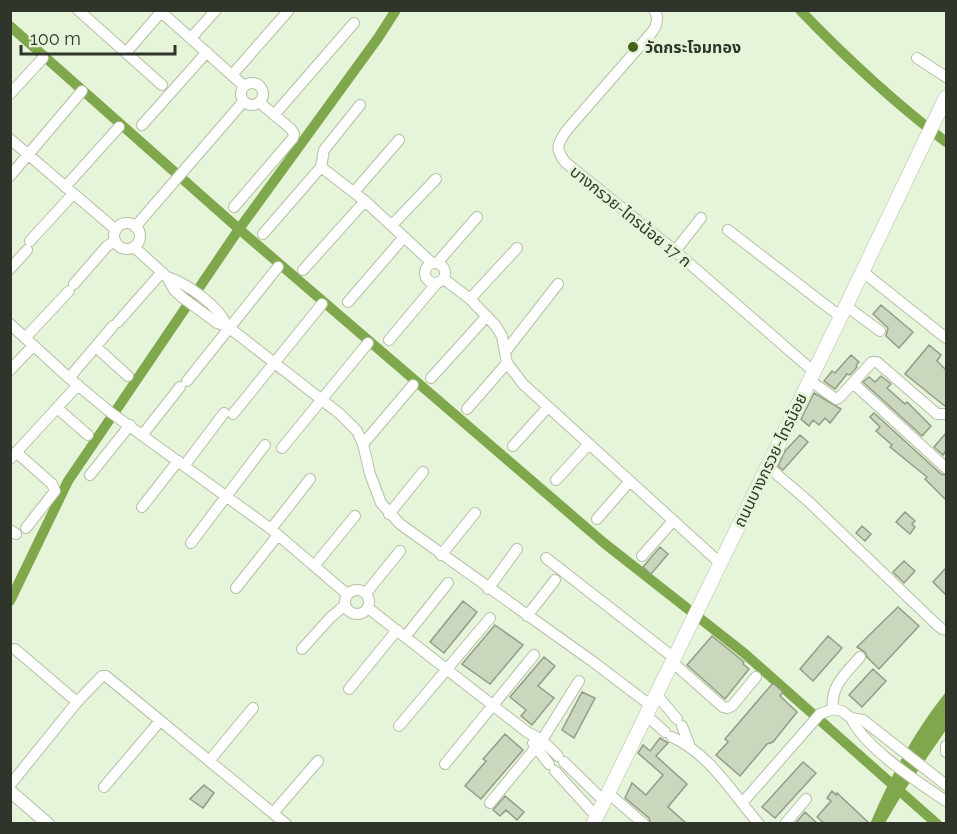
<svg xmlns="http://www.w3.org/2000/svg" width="957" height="834" viewBox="0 0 957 834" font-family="Raleway,'Noto Sans Thai',sans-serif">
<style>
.water{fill:#7fa84c}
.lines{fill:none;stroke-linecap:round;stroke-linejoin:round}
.canal{stroke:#7fa84c;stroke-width:10}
.building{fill:#cad7bd;stroke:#919d85;stroke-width:1.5}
.minor-casing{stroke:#b3c0a6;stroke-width:12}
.tertiary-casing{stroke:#b3c0a6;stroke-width:14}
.secondary-casing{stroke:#b3c0a6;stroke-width:15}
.minor{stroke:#fff;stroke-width:10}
.tertiary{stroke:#fff;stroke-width:12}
.secondary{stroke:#fff;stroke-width:14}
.poi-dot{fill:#436216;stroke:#e6f4d9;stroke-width:2}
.labels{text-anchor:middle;stroke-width:6;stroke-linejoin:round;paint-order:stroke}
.poi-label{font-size:16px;font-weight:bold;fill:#2f352a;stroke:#e6f4d9;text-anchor:start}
.street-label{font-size:16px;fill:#2f352a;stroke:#e6f4d9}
</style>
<rect width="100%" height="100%" fill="#e6f4d9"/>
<path class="water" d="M946 692V730L904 791 885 823 870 824C890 777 914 732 946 692Z"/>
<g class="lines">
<path class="canal" d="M800 10C846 58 894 102 946 142
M10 26 239 229 604 543 744 653 937 824
M10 601 68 481 239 229 378 38 396 10"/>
</g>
<path class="building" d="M881 305 913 332 899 348 886 336 888 328 873 314Z
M929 345 941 355 937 361 946 370V407L905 374Z
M851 355 859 362 856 365 857 367 850 375 847 374 835 389 824 381 832 371 835 373Z
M881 376 891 384 887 388 905 404 907 402 931 426 922 436 863 382 869 377 875 382Z
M814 393 841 409 830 423 825 418 819 425 813 420 809 426 801 419Z
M874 413 941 474 946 475V500L925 479 927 477 890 447 892 445 876 431 880 427 870 417Z
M946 433V450L943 455 934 447Z
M800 435 808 442 783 470 778 466 785 451Z
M905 512 915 521 912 524 915 527 910 534 896 522Z
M862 526 871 534 865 541 856 533Z
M660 547 668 554 651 574 643 567Z
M904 561 915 571 904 583 893 572Z
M946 568V595L933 582Z
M463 601 477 612 444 653 430 642Z
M898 607 919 626 879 669 867 657 865 652 857 647Z
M495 625 523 645 490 684 462 664Z
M712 636 744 662 743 664 749 669 725 699 687 665Z
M828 636 842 648 813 681 800 669Z
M544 657 555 666 538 686 554 698 532 725 521 716 526 710 510 697Z
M873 669 886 681 862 707 849 695Z
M773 683 783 692 780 696 797 712 773 742 767 744 740 776 716 755 728 742 725 739Z
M582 692 595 698 574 738 562 730Z
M505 734 523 750 481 799 465 786 486 761 483 759Z
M660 738 668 743 656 756 687 784 668 807 687 824H651L649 818 625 798 632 783 646 795 663 775 638 753 643 745 650 751Z
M803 762 816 773 775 818 762 807Z
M204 785 214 793 203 808 190 799Z
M832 791 836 795 837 793 870 824H825L817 817 831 801 827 798Z
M505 796 524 812 517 820 506 810 500 816 493 810Z
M805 812 818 824H795Z"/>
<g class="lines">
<defs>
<path id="minor" d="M78 10 162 85
M159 10 244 86
M654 10C659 17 657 25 653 31L566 131C557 145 555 148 565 162L675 251 813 371
M191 38 216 10
M130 48 161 12
M917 58 946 77
M232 75 289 10
M241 94a11 11 0 1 1 22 0a11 11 0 1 1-22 0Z
M10 94 43 58
M360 105 324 150 321 167 365 201 432 263
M274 115 354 23
M142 125 207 52
M10 139 116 230
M10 176 82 91
M65 187 119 127
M354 192 399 140
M234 207 293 138 294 134 291 129 259 102
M114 236a13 13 0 1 1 26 0a13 13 0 1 1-26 0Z
M392 225 436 179
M135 227 243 102
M728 230 841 317
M263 234 321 167
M30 241 73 194
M134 247 167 277 174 290 183 298 217 323 227 326 340 414 357 431 363 444 370 474 381 503 400 524 592 661 650 705
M675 251 701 218
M425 273a10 10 0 1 1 20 0a10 10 0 1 1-20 0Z
M437 263 477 217
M10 269 27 250
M303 270 365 201
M863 272 946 338
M167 277C188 284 219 306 227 326
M444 279 470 299 495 325 502 336 507 363 523 384 720 563
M74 284 107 246 115 241
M470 299 517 248
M348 302 404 237
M846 306 880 331
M118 322 162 272
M10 324 69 378 110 412 271 529 347 594
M25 338 69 291
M389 340 436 284
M96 347 128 376
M505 352 558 284
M10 370 33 346
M69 378 113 326
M431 378 487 316
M809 380 836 399 839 398 872 362H877L937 414H946
M187 381 278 267
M853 383 946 468
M57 408 88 435
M467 409 507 363
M233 414 322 304
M143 434 180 387
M363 444 413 385
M513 446 548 407
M282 448 368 343
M16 452 52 484 55 491 26 528
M10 459 78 385
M184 466 224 413
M767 466 808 501 936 624 942 629 946 630
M90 475 130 425
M556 480 589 444
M142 507 178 461
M389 514 423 472
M597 519 630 481
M271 529 310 479
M10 530 16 534
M191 543 265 445
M441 555 475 513
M642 556 673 521
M546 558 673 657
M314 566 355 516
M236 588 278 535
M488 589 517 549
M345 602a12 12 0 1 1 24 0a12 12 0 1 1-24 0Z
M366 593 400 551
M368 608 527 732 542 740 558 756
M527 616 555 580
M405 637 448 583
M15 649 77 702
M302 649 330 618 345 605
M671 661 723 707 727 708 732 706 756 677
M349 689 397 630
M656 694 677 719
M833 709C830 686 846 673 860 657
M646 715 665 732
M851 718C866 749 918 782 946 801
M399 726 490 618
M682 726 689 744
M672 737C710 754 733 794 759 824
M533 743 549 764
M946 746V752
M209 761 253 708
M564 762 604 801
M445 764 534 655
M555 771 596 816
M10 785 77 702 102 676H106L286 824
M104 787 160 721
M608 793 644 824
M743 802 820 714 833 709 842 711 851 718 863 720 946 785
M490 803 542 740 579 681
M273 813 318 761
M785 824 806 799"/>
<path id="tertiary" d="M10 791 48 824"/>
<path id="secondary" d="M593 824 846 306 946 97"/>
</defs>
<use href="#minor" class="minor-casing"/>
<use href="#tertiary" class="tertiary-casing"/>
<use href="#secondary" class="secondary-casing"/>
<use href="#minor" class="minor"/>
<use href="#tertiary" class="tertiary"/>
<use href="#secondary" class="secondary"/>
</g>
<circle class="poi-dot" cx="633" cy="47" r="6"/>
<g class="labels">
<g class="poi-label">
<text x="645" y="53">วัดกระโจมทอง</text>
</g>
<g class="street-label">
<text transform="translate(631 216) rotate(39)" y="6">บางกรวย-ไทรน้อย 17 ก</text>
<text transform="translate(770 460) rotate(-64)" y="6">ถนนบางกรวย-ไทรน้อย</text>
</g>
</g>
<rect width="957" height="834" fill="none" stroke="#2f352a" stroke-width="24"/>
<path d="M21 45v9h154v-9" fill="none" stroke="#2f352a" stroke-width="3"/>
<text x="30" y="45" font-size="18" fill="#2f352a" stroke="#e6f4d9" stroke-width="4.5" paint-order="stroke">100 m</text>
</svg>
